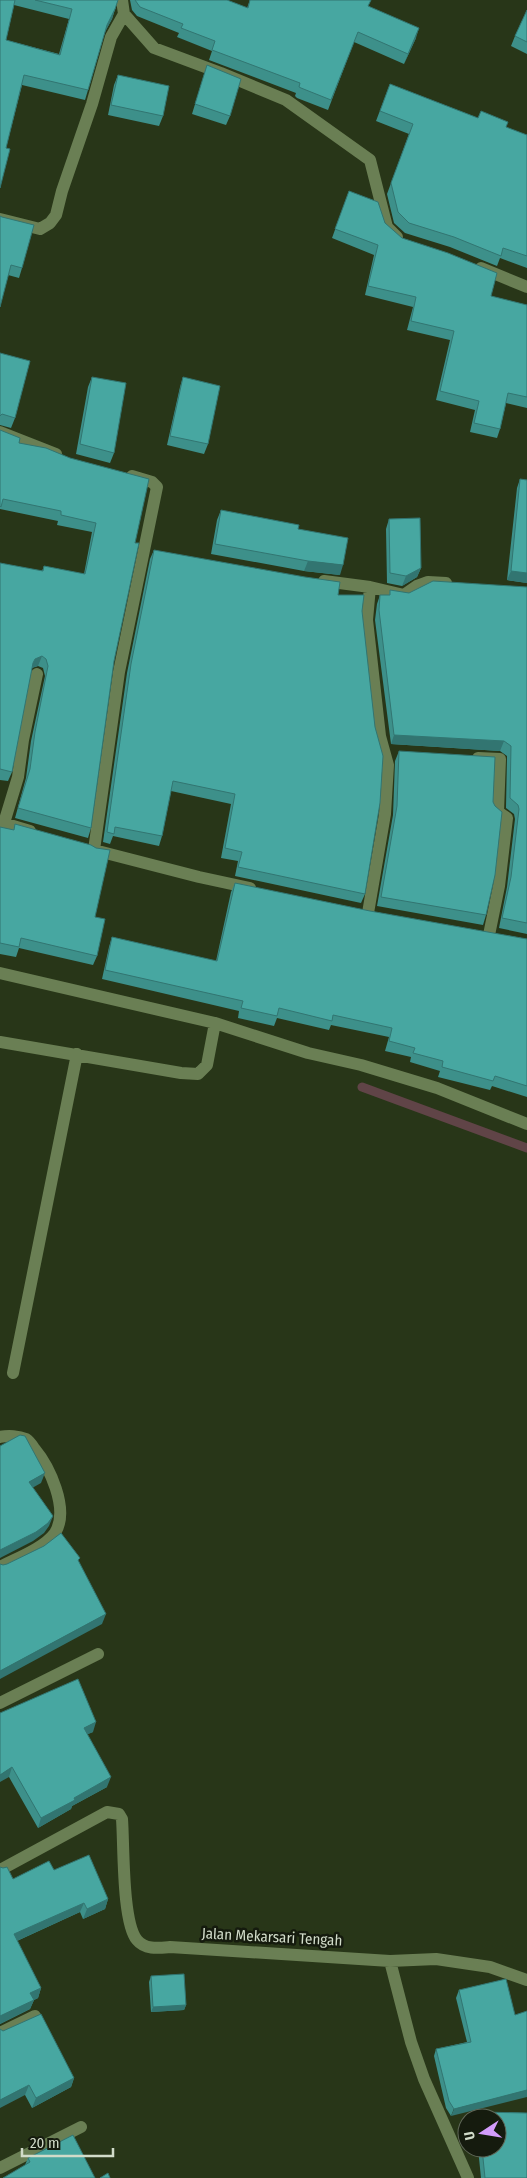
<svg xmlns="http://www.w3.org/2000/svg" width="527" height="2178" viewBox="0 0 527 2178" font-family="'Fira Sans Condensed',sans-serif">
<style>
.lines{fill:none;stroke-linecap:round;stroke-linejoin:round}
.stream{stroke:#604447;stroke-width:9}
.minor{stroke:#6a7f54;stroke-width:12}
.wall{fill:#3d908a;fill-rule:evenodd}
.shaded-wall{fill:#327571}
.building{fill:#47a7a1;stroke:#327571}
.labels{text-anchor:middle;stroke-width:5;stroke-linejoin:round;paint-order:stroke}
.street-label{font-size:15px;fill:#d1dbc9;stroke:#151b0e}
</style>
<rect width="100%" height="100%" fill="#283618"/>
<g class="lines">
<path class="stream" d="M362 1087 527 1148"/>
<path class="minor" d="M122 0 124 14 154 48 221 73 286 100 370 160 387 227 397 237
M0 219 40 229 50 223 56 215 62 191 92 104 111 37 124 14
M481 268 527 287
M0 432 56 454
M324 581 370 587 404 595 417 586 428 582 446 583
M478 758 500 759 498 812 507 818 499 886 489 935
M0 822 30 831
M4 823 18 777 23 740 37 674
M94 850 199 877 250 888
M94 850 119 672 157 487 152 482 132 476
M368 913 385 814 388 765 380 736 367 620 370 587
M0 973 215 1023 308 1053 361 1065 437 1088 527 1124
M0 1042 181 1073 198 1074 207 1065 215 1023
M13 1373 77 1054
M0 1437C8 1435 19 1436 26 1439 29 1441 32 1445 34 1448 49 1466 70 1509 55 1533 43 1549 17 1558 0 1567
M0 1703 98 1654
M0 1870 107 1812 119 1814 122 1819C124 1845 122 1922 137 1940 145 1950 159 1948 170 1947L390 1961 436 1959 490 1967 527 1980
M390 1961 411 2042 424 2079 468 2178
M0 2033 35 2016
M0 2168 81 2127"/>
</g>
<path class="wall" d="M0 0H118L112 19 105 32 88 90 85 100 22 85 6 148ZM14 5 69 19 59 54 6 40Z
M130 0H227L247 8 250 0H371L368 6 416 38 404 64 354 42 328 110 297 98 295 96 296 93 209 60 212 51 177 37 179 33 137 16 132 10Z
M527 10V54L511 46 515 36Z
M207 65 230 116 226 125 192 114Z
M118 75 163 116 159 126 108 115 114 85Z
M390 84 478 118 527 135V268L500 258 497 266 450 247 405 233 394 223 387 194 409 134 376 121Z
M349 191 402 238 491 296 527 305V408L506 403 500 429 497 438 470 432 475 410 436 400 450 340 407 330 413 307 365 295 374 255 332 238Z
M0 216 22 268 19 278 8 275Z
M0 353 15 418 11 428 0 425Z
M92 377 114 453 110 463 76 454 88 387Z
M183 377 208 444 204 454 167 445 180 387Z
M0 430 19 443 135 543 114 661 91 828 88 838 15 818 26 778 31 741 45 676 43 668 38 666 32 668 12 772 8 781 0 780V563L42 571 44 566 84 574 92 532 57 525 58 521 0 509Z
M520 479 527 583 507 580 517 488Z
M221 510 340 575 304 571 211 554 217 520Z
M389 519 421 568 417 577 402 586 387 583 386 529Z
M154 550 338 595 362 611 365 894 361 903 235 876 238 861 221 858 231 804 171 791 162 836 159 846 113 836 110 844 103 842 127 673 150 559Z
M527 587V934L499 928 507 887 515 819 514 814 506 808 507 756 500 751 391 744 375 620 377 604 380 595H389L390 590 409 593Z
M399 751 493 802 495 806 486 915 483 925 377 906 393 815 395 761Z
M15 824 95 917 97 956 93 965 19 948 16 957 0 954V827L13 830Z
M235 883 370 911 527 939V1097L492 1086 490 1090 438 1077 440 1071 410 1062 411 1057 385 1051 389 1037 331 1025 329 1030 277 1018 274 1026 238 1018 239 1011 102 979 109 947 112 937 216 961 231 892Z
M0 1713 93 1732 87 1734 107 1787 72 1806 71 1809 38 1828 9 1777Z
M54 1870 108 1899 105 1909 83 1919 80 1912 17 1941 41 1988 38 1998 34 2000 30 2009 0 2024 13 1879Z
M151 1976 186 2005 184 2010 151 2012 149 1982Z
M506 1979 451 2116 446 2108 434 2056 436 2049 467 2042 456 1998 459 1990Z
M0 2029 74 2078 71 2087 32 2108 25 2095Z
M479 2112 527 2113V2178H481L478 2148H497V2118H477Z
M28 2158 95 2178 25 2165Z"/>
<path class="shaded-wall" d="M115 9 112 19 103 35 107 25Z
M419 28 416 38 404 64 408 54Z
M308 561 343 565 340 575 304 571Z
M421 568 417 577 402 586 406 576Z
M511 571 527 573V583L507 580Z
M42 656 38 666 31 668 33 663 35 659Z
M394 735 504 741 500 751 391 744Z
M45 1473 41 1483 25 1492 29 1482Z
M53 1516 49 1526 44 1533 33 1541 0 1558V1550Z
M106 1614 102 1624 0 1679V1671Z
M96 1722 93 1732 80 1738 84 1728Z
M12 1767 9 1777 0 1782V1775Z
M111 1777 107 1787 72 1806 71 1809 38 1828 41 1818 74 1798Z
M108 1899 105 1909 83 1919 87 1909Z
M84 1903 80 1912 10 1944 14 1934Z
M41 1988 38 1998 34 2000 30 2009 0 2024V2016L30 1993Z
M186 2005 184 2010 151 2012 153 2007Z
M74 2078 71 2087 32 2108 36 2098Z
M29 2085 25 2095 0 2108V2100Z
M527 2090V2097L451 2116 454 2109Z"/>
<path class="building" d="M0 0H15L6 40 60 55 72 9 35 0H118L115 9 107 25 88 90 24 75 6 148 10 149 0 188Z
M135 0H227L248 8 250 0H371L368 6 419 28 408 54 358 32 331 100 301 88 299 87 300 83 212 50 215 41 181 28 183 24 140 7Z
M527 10V42L515 36Z
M207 65 241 79 230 116 195 104Z
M118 75 169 86 163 116 111 105Z
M390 84 478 118 481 111 508 122 506 127 527 135V256L503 248 501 256 454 237 409 223 398 212 391 183 413 124 380 111Z
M349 191 378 202 385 223 402 238 448 253 497 273 491 296 527 305V397L508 393 500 429 474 423 479 401 440 391 454 331 411 321 416 297 368 286 378 245 335 229Z
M0 216 2 217 34 225 22 268 11 265 0 307Z
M0 353 30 361 15 418 2 414 0 416Z
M92 377 126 383 114 453 80 444Z
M183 377 220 386 208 444 170 436Z
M0 430 20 438 19 443 46 448 70 458 149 479 135 543H139L114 661 91 828 18 808 30 769 35 732 48 666 46 659 42 656 35 659 33 663 12 772 0 769V563L43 571 44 566 85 574 96 523 61 515V511L3 499 1 507 0 506Z
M520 479 527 480V573L511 571Z
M221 510 299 525 298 529 348 538 343 565 308 561 215 544Z
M420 518 421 568 406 576 390 573 389 519Z
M154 550 305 577 340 582 338 595H364L362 611 375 727 383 756 380 803 365 894 238 867 242 852 225 848 235 794 173 781 162 836 115 827 114 834 107 832 131 664Z
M433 581 527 587V923L502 918 511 877 519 809 518 805 510 798 511 746 504 741 394 735 379 610 380 595H390V590L409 593Z
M399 751 495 757 493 802 495 806 502 812 495 875 486 915 381 897 397 806Z
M15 824 91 845 96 848 110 850 95 917 105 919 97 956 21 938 19 947 0 943V827L14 830Z
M235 883 370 911 527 939V1086L495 1076 493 1081 442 1067 443 1061 413 1053 415 1048 389 1041 392 1028 333 1015 332 1021 279 1008 277 1016 241 1008 243 1001 105 970 112 937 217 961Z
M20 1435 25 1436 45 1473 29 1482 53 1516 48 1523 36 1532 0 1550V1446Z
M61 1533 80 1558 78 1560 106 1614 0 1671V1564L3 1565 7 1564 44 1546Z
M78 1679 96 1722 84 1728 111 1777 74 1798 75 1800 41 1818 12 1767 0 1775V1713Z
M89 1855 108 1899 87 1909 84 1903 14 1934 41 1988 30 1993 34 2000 0 2016V1867L3 1868 7 1867 13 1879 49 1861 54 1870Z
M184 1974 186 2005 153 2007 151 1976Z
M506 1979 515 2015 527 2011V2090L454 2109 449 2101 436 2049 471 2042 459 1990Z
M41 2014 74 2078 36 2098 29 2085 0 2100V2029L3 2031Z
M479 2112 527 2113V2178H485L482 2148H497V2118H480Z
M73 2135 95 2178H3L30 2162 28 2158Z
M108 2173 110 2178H100Z"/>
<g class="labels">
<g class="street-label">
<text transform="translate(272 1937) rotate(3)" y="5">Jalan Mekarsari Tengah</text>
</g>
</g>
<g transform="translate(482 2133) rotate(258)"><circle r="24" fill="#151b0e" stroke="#606859"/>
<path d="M0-4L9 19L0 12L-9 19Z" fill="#d39cfc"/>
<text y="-8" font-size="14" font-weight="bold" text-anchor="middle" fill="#d1dbc9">U</text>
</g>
<path d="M22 2148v8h91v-8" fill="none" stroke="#d1dbc9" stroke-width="2.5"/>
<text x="30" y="2148" font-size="15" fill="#d1dbc9" stroke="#151b0e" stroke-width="4" paint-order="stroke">20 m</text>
</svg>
